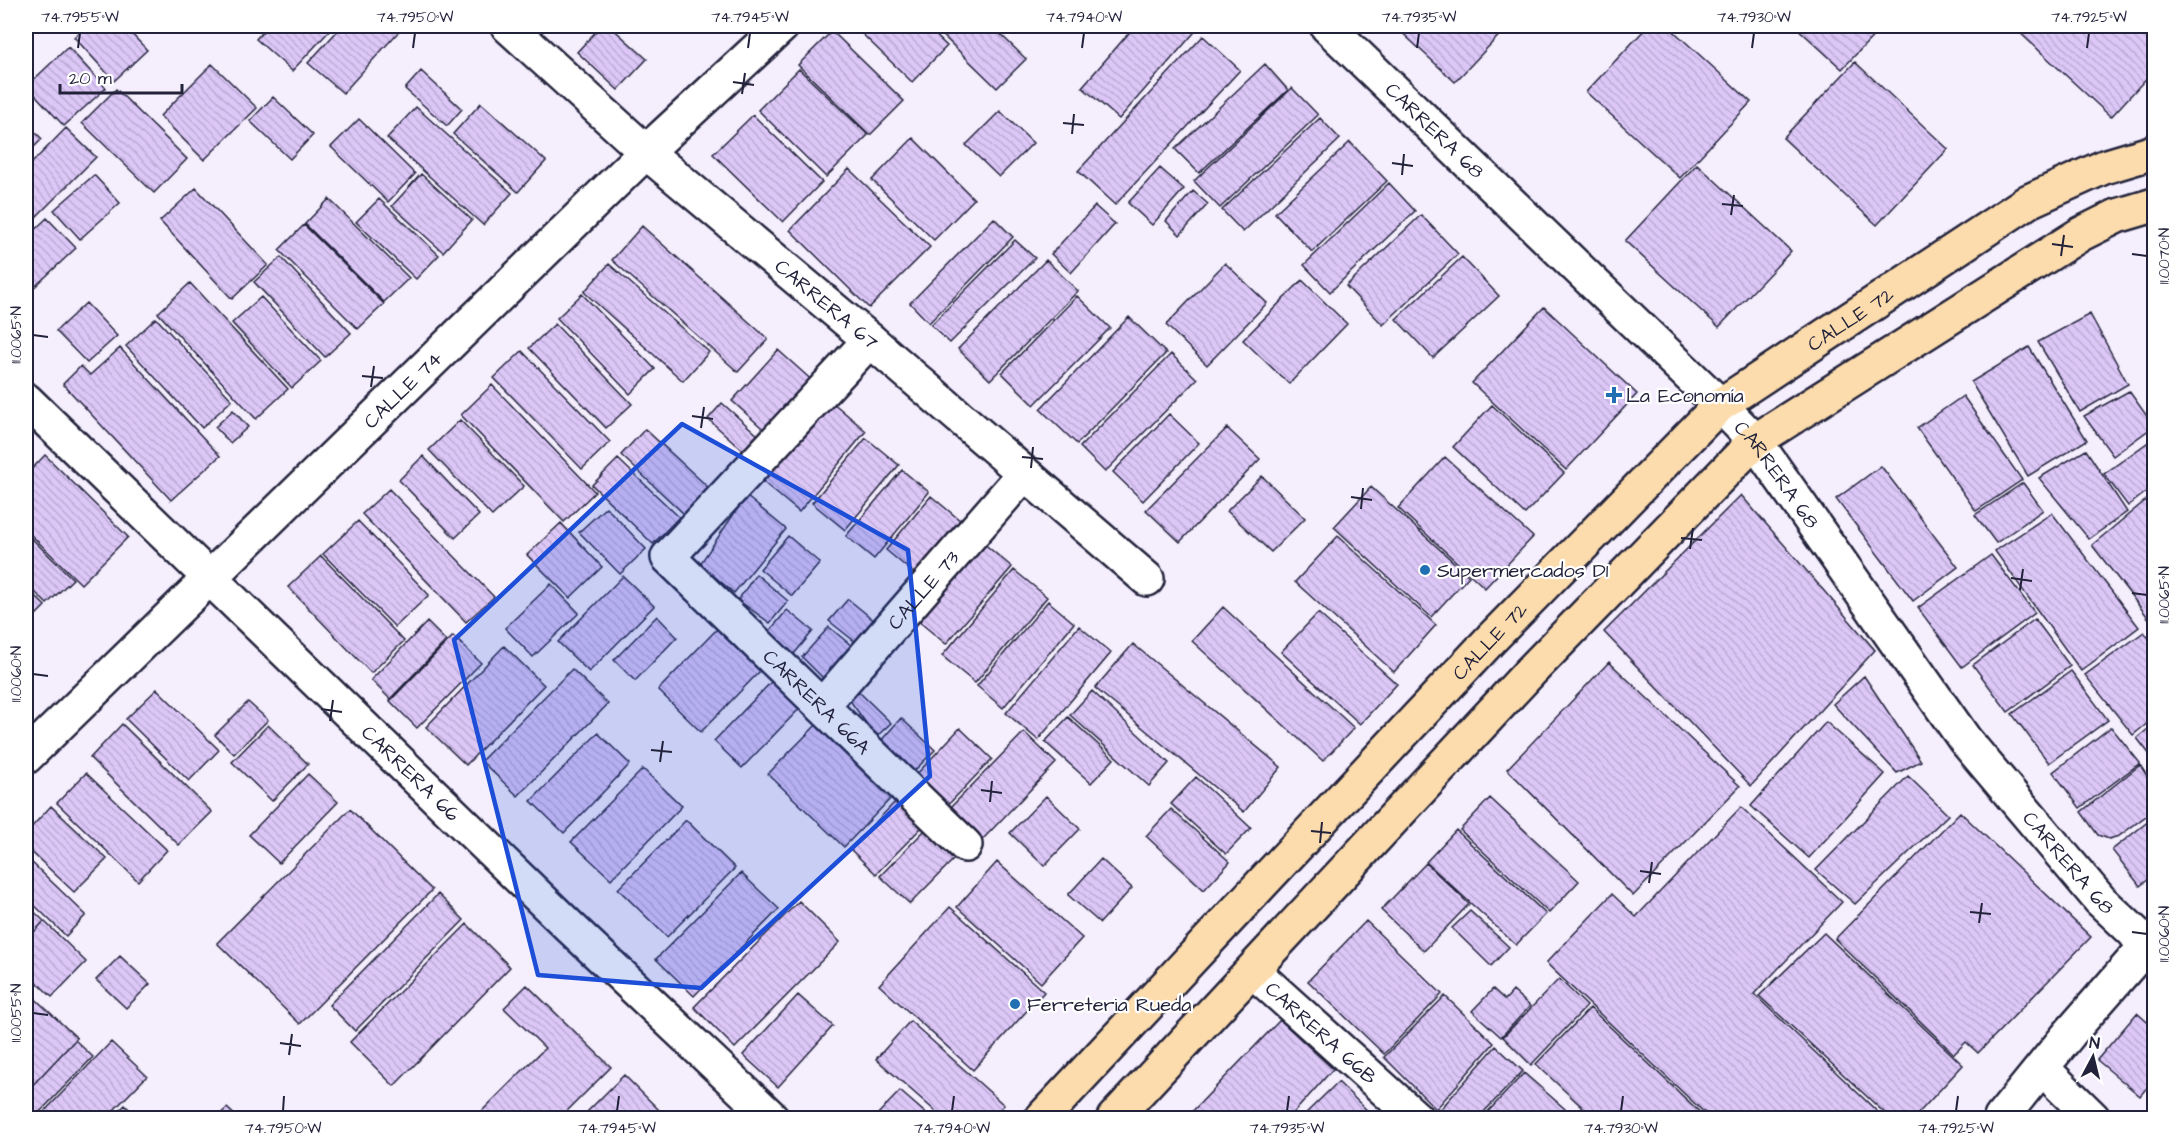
<svg xmlns="http://www.w3.org/2000/svg" width="2180" height="1144" viewBox="0 0 2180 1144" font-family="'Architects Daughter',sans-serif">
<style>
.building{fill:url(#building-back-hatch);stroke:#22223b;stroke-width:1.5}
.lines{fill:none;stroke-linecap:round;stroke-linejoin:round}
.minor-casing{stroke:#22223b;stroke-width:38}
.major-casing{stroke:#22223b;stroke-width:38}
.minor{stroke:#fff;stroke-width:33}
.major{stroke:#fcdcac;stroke-width:33}
.marked{fill:#1d4ed8;fill-opacity:0.2;stroke:#1d4ed8;stroke-width:4.5;stroke-linejoin:round}
.ticks{fill:none;stroke:#22223b;stroke-width:2}
.poi-dot{fill:#1f6fb2;stroke:#fff;stroke-width:2}
.labels{text-anchor:middle;stroke-width:4.5;stroke-linejoin:round;paint-order:stroke}
.street-label{font-size:20px;fill:#22223b;stroke:#fff}
.poi-label{font-size:20px;fill:#22223b;stroke:#fff;text-anchor:start}
.neatline{fill:none;stroke:#22223b;stroke-width:2}
.ticks-label{font-size:15px;text-anchor:middle;fill:#22223b}
</style>
<defs>
<pattern id="building-back-hatch" width="6" height="6" patternUnits="userSpaceOnUse" patternTransform="scale(1.5)"><rect width="6" height="6" fill="#dcc7f7"/><path d="M-1 5l2 2M0 0l6 6M5-1l2 2" fill="none" stroke="#bcabd5"/></pattern>
</defs>
<rect width="100%" height="100%" fill="#f4eefd"/>
<filter id="ink" filterUnits="userSpaceOnUse"><feTurbulence type="fractalNoise" baseFrequency=".0167" numOctaves="2"/><feDisplacementMap in="SourceGraphic" scale="12" xChannelSelector="R" yChannelSelector="G"/><feConvolveMatrix kernelMatrix="1 2 1 2 8 2 1 2 1" color-interpolation-filters="sRGB"/></filter>
<g filter="url(#ink)">
<path class="building" d="M86 26H124L147 50 114 81 74 37Z
M268 26H334L292 71 256 39Z
M342 26H399L402 28 343 93 308 63Z
M601 26H610L647 59 618 90 577 52Z
M854 26H926L947 46 912 82Z
M933 26H992L1026 59 997 88Z
M1135 26H1200L1119 119 1082 87Z
M1395 26H1508L1455 82Z
M1648 26H1668L1751 102 1680 178 1586 92Z
M1795 26H1883L1842 69Z
M2021 26H2154V70L2111 117 2017 30Z
M832 31 904 101 870 135 798 65Z
M1203 36 1240 70 1115 205 1078 171Z
M68 47 106 88 64 126 27 86Z
M1855 62 1948 149 1877 225 1783 138Z
M212 64 257 108 204 160 160 116Z
M1265 64 1288 90 1199 173 1175 149Z
M799 69 868 135 826 177 758 110Z
M421 71 462 109 447 126 405 89Z
M1292 88 1318 115 1220 208 1194 181Z
M116 89 187 159 154 193 82 123Z
M273 97 313 135 290 159 250 121Z
M481 103 546 161 518 192 453 134Z
M416 107 512 193 483 225 387 138Z
M1000 111 1033 143 999 177 966 145Z
M753 115 822 182 783 222 713 154Z
M1320 118 1340 139 1243 232 1222 210Z
M359 119 415 174 388 202 331 147Z
M26 123 42 139 26 155Z
M66 128 96 157 26 227V169Z
M913 138 974 199 934 240 872 180Z
M1350 142 1387 181 1312 252 1275 213Z
M1697 164 1791 251 1719 327 1625 241Z
M1160 168 1184 189 1152 225 1128 203Z
M849 169 930 247 869 308 790 230Z
M421 174 472 220 443 252 392 206Z
M94 175 120 203 80 239 54 210Z
M1389 183 1415 211 1330 292 1304 265Z
M196 188 268 265 232 299 160 221Z
M1193 191 1208 204 1180 235 1166 221Z
M329 199 409 278 384 302 305 224Z
M379 199 439 255 416 279 356 222Z
M1095 206 1115 224 1071 273 1051 254Z
M1421 215 1458 254 1383 325 1346 286Z
M47 218 76 248 26 295V238Z
M994 218 1013 237 929 323 910 303Z
M304 225 384 304 358 329 279 250Z
M642 226 768 339 738 372 612 260Z
M1015 240 1035 258 950 343 931 325Z
M281 257 351 333 325 357 254 282Z
M1462 257 1499 296 1433 358 1396 319Z
M1046 260 1078 291 990 380 958 349Z
M1225 263 1267 303 1207 365 1166 325Z
M609 264 709 352 683 381 584 292Z
M1302 280 1347 324 1289 384 1243 340Z
M190 283 288 389 256 419 158 313Z
M582 294 655 369 630 394 557 318Z
M1077 296 1110 328 1034 405 1002 373Z
M261 297 321 361 292 388 232 323Z
M86 303 117 336 87 363 56 331Z
M1544 307 1637 394 1566 470 1472 383Z
M2090 314 2128 384 2080 412 2038 342Z
M1129 317 1166 353 1077 444 1040 409Z
M156 318 232 400 202 428 126 346Z
M555 324 632 404 606 428 529 348Z
M2029 347 2087 440 2028 476 1971 382Z
M120 348 220 456 171 500 63 384 81 366 90 375Z
M778 350 816 384 770 435 732 401Z
M522 351 610 442 582 469 494 378Z
M1171 354 1197 379 1105 472 1080 447Z
M492 385 595 492 564 522 461 415Z
M2129 391 2154 426 2113 456 2084 416Z
M1963 396 2022 480 1976 511 1917 428Z
M831 401 866 431 799 512 763 482Z
M722 403 760 437 745 452 708 419Z
M1492 405 1564 473 1525 514 1453 447Z
M233 410 248 427 230 443 215 427Z
M1169 414 1199 443 1143 501 1113 472Z
M460 420 524 486 492 516 429 450Z
M1227 428 1260 459 1180 542 1146 510Z
M645 429 710 489 685 515 621 455Z
M866 438 899 465 845 530 812 503Z
M2154 438V486L2128 506 2104 474Z
M2086 450 2127 512 2089 539 2039 478Z
M45 455 128 537 81 584 26 530V475Z
M423 456 479 515 455 538 399 480Z
M1445 457 1533 537 1485 588 1398 508Z
M618 459 679 517 653 544 592 485Z
M1881 466 1958 567 1913 601 1836 499Z
M902 470 929 492 874 559 846 536Z
M1262 476 1305 518 1271 552 1227 511Z
M2023 483 2043 510 1996 543 1975 515Z
M1371 487 1469 576 1431 617 1334 527Z
M389 489 494 597 466 622 362 514Z
M1741 495 1875 650 1751 786 1604 632Z
M746 496 786 529 734 593 700 564Z
M931 496 967 526 923 581 886 550Z
M2146 500 2154 511V625L2092 545Z
M606 507 646 549 620 574 579 532Z
M2052 513 2139 627 2081 671 1995 551Z
M358 521 429 595 395 627 323 554Z
M561 523 602 567 570 598 527 555Z
M26 533 73 579 47 604 26 583Z
M788 536 820 563 792 596 760 569Z
M1338 536 1436 625 1394 672 1295 582Z
M976 537 1012 567 946 644 911 615Z
M1991 555 2035 613 1962 667 1918 608Z
M321 556 404 641 371 673 288 587Z
M1014 570 1047 597 975 683 942 656Z
M756 574 788 601 770 623 738 600Z
M623 576 654 606 589 672 558 642Z
M551 584 579 613 533 657 505 628Z
M26 587 45 606 26 625Z
M848 599 881 626 863 648 829 621Z
M1048 601 1074 623 1003 708 977 686Z
M1223 607 1354 728 1323 761 1192 641Z
M787 610 813 631 794 654 768 633Z
M1318 613 1397 684 1360 724 1281 652Z
M657 616 677 637 635 681 614 660Z
M2035 619 2070 666 2008 712 1973 665Z
M427 622 446 641 390 699 371 680Z
M1079 626 1111 653 1038 740 1006 713Z
M829 627 858 651 828 683 802 657Z
M717 629 760 671 701 732 658 690Z
M2144 632 2154 645V718L2133 735 2085 675Z
M453 636 481 663 417 728 390 701Z
M1133 644 1281 767 1244 812 1095 688Z
M504 646 544 685 466 765 426 727Z
M1609 662 1740 786 1633 896 1507 769Z
M572 669 608 704 518 796 481 761Z
M2071 671 2108 720 2049 763 2012 714Z
M1864 676 1921 761 1897 773 1833 704Z
M773 680 801 707 742 768 714 741Z
M157 689 219 750 189 781 126 719Z
M857 690 891 723 876 737 851 702Z
M1092 691 1169 763 1149 786 1070 715Z
M248 702 268 720 234 754 215 735Z
M1068 717 1114 759 1091 783 1045 742Z
M901 718 935 750 910 775 879 743Z
M1826 722 1885 774 1809 858 1751 806Z
M122 724 212 812 179 845 90 758Z
M817 724 893 796 844 847 768 774Z
M2154 724V760L2137 738Z
M268 725 308 764 272 801 232 762Z
M2111 727 2140 763 2080 808 2053 772Z
M960 728 992 759 946 807 914 777Z
M1024 732 1056 763 983 839 950 808Z
M598 733 630 764 564 833 531 801Z
M2140 765 2154 787V810L2119 836 2109 839 2098 835 2081 812Z
M643 769 682 806 611 879 571 842Z
M86 773 167 850 138 881 57 803Z
M308 774 338 802 279 863 249 835Z
M1908 776 1948 815 1855 904 1816 870Z
M1196 777 1251 828 1226 854 1171 804Z
M1046 796 1080 829 1044 866 1010 833Z
M1490 798 1579 881 1549 913 1460 830Z
M896 801 923 826 876 874 850 849Z
M51 806 107 859 74 892 26 847V833Z
M1741 807 1842 902 1754 994 1884 1118H1710L1546 963 1612 894 1636 917Z
M350 809 432 890 300 1024 217 943Z
M1171 809 1230 862 1204 890 1146 836Z
M1960 812 2091 937 1978 1053 1966 1042 1954 1054 1835 939Z
M2154 817V875L2140 886 2112 850Z
M686 820 735 868 667 937 618 889Z
M925 830 954 859 910 904 880 876Z
M1456 830 1546 914 1516 945 1426 862Z
M26 857 86 915 66 936 26 897Z
M1101 859 1132 888 1100 923 1068 895Z
M997 862 1082 938 1041 983 957 907Z
M1426 863 1469 904 1424 951 1381 910Z
M741 873 779 909 694 996 656 959Z
M438 894 464 920 355 1031 329 1005Z
M799 901 840 942 735 1048 694 1007Z
M26 904 44 921 26 941Z
M950 907 1044 992 973 1070 879 985Z
M1470 911 1509 947 1491 966 1452 928Z
M44 921 86 962 52 997 26 972V941Z
M1366 921 1442 994 1384 1054 1308 981Z
M467 924 510 967 394 1086 350 1042Z
M1824 933 1963 1065 1914 1118H1890L1759 996Z
M120 956 150 984 126 1008 96 980Z
M1559 979 1587 1006 1531 1065 1503 1037Z
M527 985 611 1067 560 1118H475L545 1048 504 1008Z
M1493 989 1505 1000 1513 991 1530 1006 1501 1037 1472 1011Z
M26 990 77 1038 26 1092Z
M798 995 833 1026 778 1087 743 1055Z
M1445 996 1494 1043 1436 1109 1384 1057Z
M1590 1008 1706 1118H1594L1536 1064Z
M2137 1013 2154 1028V1079L2140 1096 2097 1060Z
M1280 1020 1333 1069 1289 1118H1186Z
M910 1021 1004 1105 991 1118H943L876 1059Z
M75 1040 93 1057 34 1118H26V1092Z
M111 1042 147 1076 106 1118H38Z
M1496 1046 1523 1071 1478 1118H1447L1439 1111Z
M1524 1073 1573 1116 1570 1118H1482Z
M624 1075 662 1113 657 1118H581Z
M1338 1082 1375 1118H1301Z
M900 1091 931 1118H874Z
M125 1105 138 1118H112Z
M2154 1107V1118H2147L2145 1117Z
M227 1108 238 1118H216Z"/>
<g class="lines">
<defs>
<g id="minor">
<path id="s1" d="M508 26 646 152 870 340 1147 579"/>
<path id="s2" d="M1327 26 1720 405 1755 441 1965 740 2100 900 2134 932 2146 948"/>
<path id="s3" d="M870 340 668 557 965 845"/>
<path id="s4" d="M26 400 571 928 772 1118"/>
<path id="s5" d="M822 706 1024 474"/>
<path id="s6" d="M26 757 646 152 782 26"/>
<path id="s7" d="M1253 971 1416 1118"/>
<path d="M2043 1069 2093 1118"/>
<path d="M2001 1118 2070 1033 2154 937"/>
</g>
<g id="major">
<path id="s8" d="M1042 1118 1491 639 1720 405 2029 201 2104 167 2154 152"/>
<path d="M1114 1118 1531 671 1755 441 2081 234 2117 216 2154 205"/>
</g>
</defs>
<use href="#minor" class="minor-casing"/>
<use href="#major" class="major-casing"/>
<use href="#minor" class="minor"/>
<use href="#major" class="major"/>
</g>
</g>
<path class="marked" d="M682 424 908 550 930 776 701 988 538 975 454 640Z"/>
<path class="ticks" d="M78 48 80 33M413 48 415 33M748 48 750 33M1082 48 1084 33M1417 48 1419 33M1752 48 1754 33M2087 48 2089 33M733 82 754 85M742 94 745 73M1063 123 1084 125M1072 134 1074 114M1392 163 1413 166M1402 175 1404 154M1722 204 1743 206M1731 215 1734 195M2052 244 2073 247M2132 254 2147 256M2061 256 2064 235M33 335 48 337M362 376 383 378M371 387 374 366M692 416 713 419M701 428 704 407M1022 457 1043 459M1031 468 1033 447M1351 497 1372 500M1361 509 1363 488M1681 538 1702 540M1690 549 1693 528M2011 578 2032 581M2020 590 2023 569M2132 593 2147 595M33 674 48 676M321 709 342 712M330 721 333 700M651 750 672 752M660 762 663 741M981 790 1002 793M990 802 992 781M1311 831 1331 833M1320 843 1322 822M1640 871 1661 874M1649 883 1652 862M1970 912 1991 914M1979 923 1982 903M2132 932 2147 934M33 1013 48 1015M280 1043 301 1046M289 1055 292 1034M283 1111 284 1096M617 1111 619 1096M952 1111 954 1096M1287 1111 1289 1096M1621 1111 1623 1096M1956 1111 1958 1096"/>
<g class="poi-dot">
<path d="M1611 386h6v6h6v6h-6v6h-6v-6h-6v-6h6z"/>
<circle cx="1425" cy="570" r="6"/>
<circle cx="1015" cy="1004" r="6"/>
</g>
<g class="labels">
<g class="street-label">
<text dy="7" stroke="none"><textPath href="#s2" startOffset="150">CARRERA 68</textPath></text>
<text dy="7" stroke="none"><textPath href="#s1" startOffset="423">CARRERA 67</textPath></text>
<text dy="7" stroke="none"><textPath href="#s8" startOffset="1140">CALLE 72</textPath></text>
<text dy="7" stroke="none"><textPath href="#s6" startOffset="526">CALLE 74</textPath></text>
<text dy="7" stroke="none"><textPath href="#s2" startOffset="636">CARRERA 68</textPath></text>
<text dy="7" stroke="none"><textPath href="#s5" startOffset="154">CALLE 73</textPath></text>
<text dy="7" stroke="none"><textPath href="#s8" startOffset="654">CALLE 72</textPath></text>
<text dy="7" stroke="none"><textPath href="#s3" startOffset="504">CARRERA 66A</textPath></text>
<text dy="7" stroke="none"><textPath href="#s4" startOffset="536">CARRERA 66</textPath></text>
<text dy="7" stroke="none"><textPath href="#s2" startOffset="1122">CARRERA 68</textPath></text>
<text dy="7" stroke="none"><textPath href="#s7" startOffset="92">CARRERA 66B</textPath></text>
</g>
<g class="poi-label">
<text x="1626" y="402">La Economía</text>
<text x="1437" y="577">Supermercados D1</text>
<text x="1027" y="1011">Ferreteria Rueda</text>
</g>
</g>
<rect width="2180" height="1144" fill="none" stroke="#fff" stroke-width="66"/>
<g transform="translate(2093 1057) rotate(7)" stroke="#ffffff" stroke-width="4.5" paint-order="stroke">
<path d="M0-4.5L10 22L0 15L-10 22Z" fill="#22223b"/>
<text y="-9" font-size="16" font-weight="bold" text-anchor="middle" fill="#22223b">N</text>
</g>
<path d="M60 84v9h122v-9" fill="none" stroke="#22223b" stroke-width="3"/>
<text x="69" y="84" font-size="18" fill="#22223b" stroke="#ffffff" stroke-width="4.5" paint-order="stroke">20 m</text>
<rect x="33" y="33" width="2114" height="1078" class="neatline"/>
<g class="ticks-label">
<text x="80" y="22">74.7955°W</text>
<text x="415" y="22">74.7950°W</text>
<text x="750" y="22">74.7945°W</text>
<text x="1084" y="22">74.7940°W</text>
<text x="1419" y="22">74.7935°W</text>
<text x="1754" y="22">74.7930°W</text>
<text x="2089" y="22">74.7925°W</text>
<text transform="translate(2164 256) rotate(-90)" y="5">11.0070°N</text>
<text transform="translate(16 335) rotate(-90)" y="5">11.0065°N</text>
<text transform="translate(2164 595) rotate(-90)" y="5">11.0065°N</text>
<text transform="translate(16 674) rotate(-90)" y="5">11.0060°N</text>
<text transform="translate(2164 934) rotate(-90)" y="5">11.0060°N</text>
<text transform="translate(16 1013) rotate(-90)" y="5">11.0055°N</text>
<text x="283" y="1133">74.7950°W</text>
<text x="617" y="1133">74.7945°W</text>
<text x="952" y="1133">74.7940°W</text>
<text x="1287" y="1133">74.7935°W</text>
<text x="1621" y="1133">74.7930°W</text>
<text x="1956" y="1133">74.7925°W</text>
</g>
</svg>
